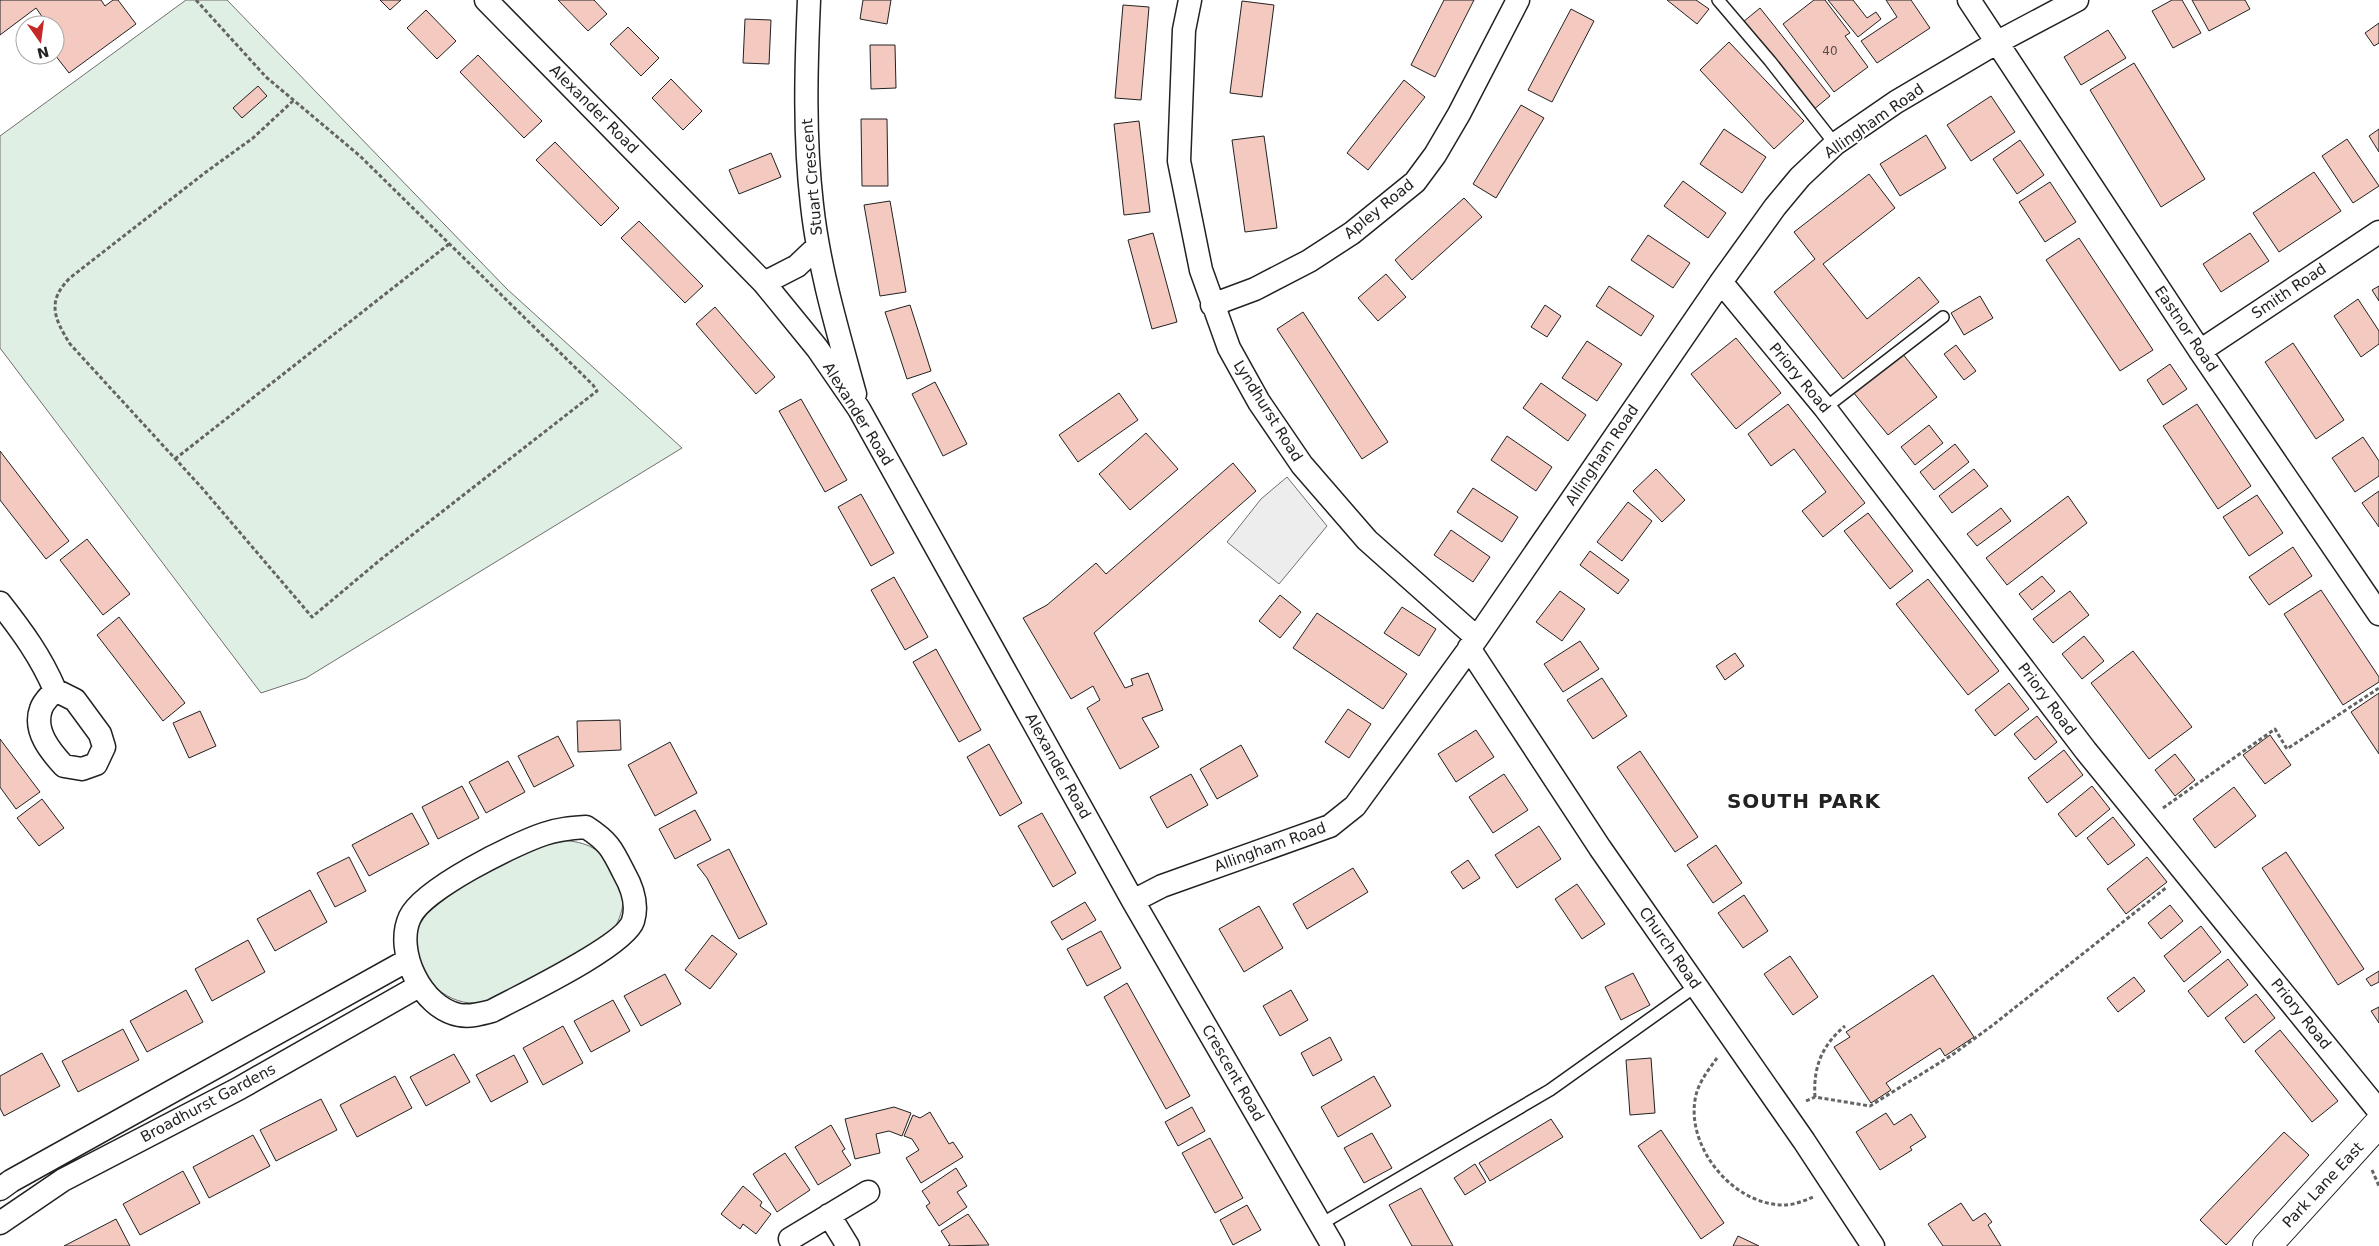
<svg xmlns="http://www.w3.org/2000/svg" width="2379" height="1246" viewBox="0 0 2379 1246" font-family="'DejaVu Sans',sans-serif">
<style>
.green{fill:#e0efe3;stroke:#6f6f6f}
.parking{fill:#ededed;stroke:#6f6f6f}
.building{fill:#f3c9c0;stroke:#222}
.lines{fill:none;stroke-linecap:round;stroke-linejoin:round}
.lane-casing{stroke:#222;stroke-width:14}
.street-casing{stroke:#222;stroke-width:25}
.secondary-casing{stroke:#222;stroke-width:30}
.path{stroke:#646464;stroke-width:3;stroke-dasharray:4 2.5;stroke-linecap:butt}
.lane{stroke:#fff;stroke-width:11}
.street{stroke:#fff;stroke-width:22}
.secondary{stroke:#fff;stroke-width:28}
.labels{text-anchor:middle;stroke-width:4;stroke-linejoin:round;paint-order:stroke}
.number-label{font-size:12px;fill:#564c4a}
.street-label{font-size:15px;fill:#222;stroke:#fff}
.district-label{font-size:20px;font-weight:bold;letter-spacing:1px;fill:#222;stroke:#fff}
</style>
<rect width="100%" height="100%" fill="#fff"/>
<path class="green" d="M186 0H227L507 289 682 448 306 678 261 693 0 348V136Z
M560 840C588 842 601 848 614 873 617 879 623 887 623 893 625 911 615 933 601 944 593 950 580 955 571 960 548 972 524 984 501 997 468 1014 430 995 419 961 417 953 414 944 416 935 419 921 431 908 442 899 450 892 462 887 471 881 499 865 528 847 560 840Z"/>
<path class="parking" d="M1287 477 1327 526 1279 584 1227 542 1261 499Z"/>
<path class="building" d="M0 0H101L105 6 113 0H118L136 24 69 73 55 55V42L59 39 55 34V25H48L36 8 0 35Z
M380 0H401L390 10Z
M558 0H594L607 14 588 31Z
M863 0H891L887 24 860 19Z
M1444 0H1474L1435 77 1411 65Z
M1667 0H1696L1709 9 1697 24Z
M1814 0H1825L1850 33 1845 36 1868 67 1834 92 1783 24Z
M1828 0H1853L1867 18 1876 12 1881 19 1858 37Z
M1886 0H1911L1930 28 1877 63 1861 41 1897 17Z
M2172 0H2182L2201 33 2173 48 2152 11Z
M2192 0H2245L2250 9 2209 31Z
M1242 1 1274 5 1262 97 1230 93Z
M1123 5 1149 7 1141 100 1115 98Z
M1760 8 1830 96 1813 110 1743 22Z
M1571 9 1594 21 1552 102 1528 90Z
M426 10 456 41 437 59 407 28Z
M745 19 771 20 769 64 743 63Z
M2379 23V43L2374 46 2365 33Z
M628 27 659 58 641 76 610 44Z
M2108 30 2126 58 2081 85 2064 57Z
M1729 42 1804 121 1774 149 1700 70Z
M870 45H895L896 88 871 89Z
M478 55 542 121 524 138 460 72Z
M2134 63 2205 179 2161 207 2090 90Z
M671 79 702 111 683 130 652 98Z
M1404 80 1425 97 1368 170 1347 153Z
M258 86 267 96 242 118 233 108Z
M1991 96 2015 132 1971 161 1947 125Z
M1521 105 1544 118 1496 198 1473 184Z
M861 119H887L888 186H862Z
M1139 121 1150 212 1124 215 1114 124Z
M1724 129 1766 157 1742 193 1700 164Z
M2379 129V152L2369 136Z
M1926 135 1946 168 1900 196 1880 164Z
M1264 136 1277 228 1245 232 1232 140Z
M2347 139 2379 186 2353 203 2322 156Z
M2020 140 2044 175 2017 194 1993 159Z
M555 142 619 208 601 226 536 160Z
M771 153 781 177 739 194 729 170Z
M2314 172 2341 211 2279 252 2253 213Z
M1869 174 1895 208 1823 264 1867 319 1919 277 1939 302 1843 379 1774 292 1815 259 1794 232Z
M1683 181 1726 213 1708 238 1664 206Z
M2050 182 2076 222 2045 242 2019 202Z
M1464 198 1482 217 1412 280 1395 260Z
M890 201 906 292 880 296 864 205Z
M639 221 703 286 685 303 621 238Z
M1153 233 1177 322 1152 329 1128 240Z
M2250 233 2269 261 2221 292 2203 264Z
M1648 235 1690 263 1673 288 1631 260Z
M2079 238 2153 350 2120 371 2046 260Z
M1386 274 1406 297 1378 321 1358 298Z
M1609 286 1654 316 1641 336 1596 306Z
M2379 286V301L2372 290Z
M1980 296 1993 318 1964 335 1951 313Z
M2358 299 2379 331V344L2361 357 2334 316Z
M910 305 931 371 907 379 885 312Z
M1545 305 1561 316 1547 337 1531 327Z
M715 307 775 377 756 394 696 324Z
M1303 312 1388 442 1362 459 1277 329Z
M1736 338 1781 393 1736 429 1691 374Z
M1587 341 1622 364 1597 401 1562 378Z
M2293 343 2344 420 2316 439 2265 362Z
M1956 345 1976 371 1964 380 1944 354Z
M1902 353 1937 397 1888 435 1853 392Z
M2170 364 2187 389 2163 405 2147 380Z
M935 382 967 444 943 456 912 394Z
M1541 383 1586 415 1568 441 1523 408Z
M1119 393 1138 420 1078 462 1059 435Z
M801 399 847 480 825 492 779 411Z
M1788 404 1865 503 1823 537 1802 511 1826 492 1794 449 1771 466 1748 434Z
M2197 404 2251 486 2218 509 2163 426Z
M1929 425 1943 443 1915 465 1901 447Z
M1146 433 1178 469 1130 510 1099 474Z
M1507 436 1552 467 1536 491 1491 460Z
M2363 437 2379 461V476L2355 492 2332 458Z
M1955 444 1969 462 1934 490 1920 472Z
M0 451 69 541 46 559 0 500Z
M1233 463 1256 491 1094 633 1125 688 1133 685 1131 679 1148 673 1163 710 1142 718 1159 747 1120 769 1087 708 1100 700 1093 686 1071 699 1023 618 1047 605 1096 563 1106 574Z
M1656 469 1685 500 1662 522 1633 491Z
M1974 469 1988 486 1952 513 1939 496Z
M1473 488 1518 517 1502 542 1457 512Z
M2379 491V527L2362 503Z
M861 494 894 553 871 566 838 507Z
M2257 495 2283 533 2249 556 2223 517Z
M2068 496 2087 523 2007 585 1986 558Z
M1628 502 1652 521 1622 561 1597 542Z
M2001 508 2011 521 1977 546 1967 534Z
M1868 513 1913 571 1890 589 1844 531Z
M1451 530 1490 557 1473 582 1434 555Z
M87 539 130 594 103 615 60 560Z
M2293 547 2312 576 2269 605 2249 577Z
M1590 551 1629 580 1618 594 1580 565Z
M2042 576 2055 591 2032 610 2019 594Z
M894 577 928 637 905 650 871 590Z
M1928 579 1999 671 1968 695 1896 604Z
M2321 590 2379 677V682L2343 705 2284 614Z
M1560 591 1585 609 1562 641 1536 622Z
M2070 591 2089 615 2053 643 2033 619Z
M1280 595 1301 612 1280 638 1259 621Z
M1402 607 1436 629 1419 656 1384 633Z
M1317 613 1407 674 1383 709 1293 648Z
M119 617 185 703 163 721 97 635Z
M2084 636 2104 661 2082 679 2062 654Z
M1580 641 1599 669 1563 692 1544 664Z
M936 649 981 730 959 742 913 662Z
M2133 651 2192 727 2149 759 2091 683Z
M1735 653 1744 666 1725 680 1716 666Z
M1602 678 1627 716 1593 739 1567 700Z
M2009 683 2029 709 1995 736 1975 710Z
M2379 693V754L2351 712Z
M1348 709 1371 724 1349 758 1325 742Z
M200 711 216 746 189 758 173 723Z
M2037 716 2057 742 2035 760 2014 734Z
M620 720 621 750 578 752 577 721Z
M1476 730 1494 757 1456 782 1438 754Z
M2270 735 2291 765 2265 784 2243 755Z
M558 736 574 766 534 787 518 756Z
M0 739 40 792 16 809 0 787Z
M670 742 697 793 655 816 628 765Z
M989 744 1022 803 1000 816 967 757Z
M1241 745 1258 776 1217 799 1200 769Z
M2064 750 2083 775 2047 803 2028 778Z
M1640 751 1698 837 1675 852 1617 767Z
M2175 754 2195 780 2175 796 2155 770Z
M508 761 525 792 486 813 469 782Z
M1191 774 1208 805 1167 828 1150 797Z
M1504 774 1528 810 1493 833 1469 797Z
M462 786 479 818 438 839 422 807Z
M2092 786 2110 809 2076 837 2058 814Z
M2234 787 2256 816 2215 848 2193 819Z
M42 799 64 828 39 846 17 818Z
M695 810 711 840 675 859 659 829Z
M412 813 429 844 369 876 352 845Z
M1042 813 1076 873 1053 887 1018 826Z
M2113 817 2135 845 2108 865 2087 838Z
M1539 826 1561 859 1517 888 1495 855Z
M1716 845 1742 883 1713 903 1687 865Z
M729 849 767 924 739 939 707 878 697 865Z
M2286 852 2364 969 2338 985 2262 868Z
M349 857 366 891 335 907 317 873Z
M2147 857 2167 882 2126 914 2107 889Z
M1468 860 1480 878 1463 889 1451 872Z
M1353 868 1368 892 1307 929 1293 904Z
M1577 884 1605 924 1582 939 1555 899Z
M310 890 327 922 275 951 257 919Z
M1744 895 1768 931 1743 948 1718 913Z
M1085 902 1096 920 1062 940 1051 922Z
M2170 905 2183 921 2161 939 2148 923Z
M1259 906 1283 948 1244 972 1219 929Z
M2201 926 2221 952 2184 982 2164 956Z
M1101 931 1121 968 1087 986 1067 949Z
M712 935 737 954 710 989 685 970Z
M248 940 265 972 212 1001 195 969Z
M1790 956 1818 997 1793 1015 1764 974Z
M2228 959 2248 985 2208 1017 2188 991Z
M2379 971V982L2371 986 2366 979Z
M1633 973 1650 1005 1621 1020 1605 987Z
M665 974 681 1004 641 1026 624 996Z
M1933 975 1974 1037 1945 1056 1940 1048 1886 1083 1891 1090 1871 1103 1834 1047 1850 1037 1846 1032Z
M2134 977 2145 991 2118 1012 2107 998Z
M1127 983 1190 1096 1166 1109 1104 997Z
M186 990 203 1022 147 1052 130 1021Z
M1291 990 1308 1020 1280 1036 1263 1006Z
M2256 994 2275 1018 2244 1043 2225 1018Z
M613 1000 630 1031 591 1052 574 1021Z
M2379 1007V1023L2371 1011Z
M563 1026 583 1063 543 1085 523 1048Z
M123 1029 139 1060 78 1092 62 1061Z
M2280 1030 2338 1101 2312 1122 2255 1051Z
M1330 1037 1342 1060 1313 1076 1301 1053Z
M42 1053 60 1086 4 1116 0 1108V1076Z
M454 1054 470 1082 426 1106 410 1077Z
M514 1055 528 1082 491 1102 476 1075Z
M1651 1058 1655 1113 1630 1115 1626 1060Z
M395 1076 412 1108 357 1137 340 1105Z
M1374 1076 1391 1106 1338 1137 1321 1107Z
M321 1099 337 1130 276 1161 260 1130Z
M894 1107 911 1113 902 1136 889 1131 876 1134 880 1153 855 1159 845 1119Z
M1192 1107 1205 1131 1178 1146 1165 1122Z
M930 1112 949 1144 953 1142 963 1157 921 1183 906 1158 919 1150 912 1139 904 1136 913 1115 920 1118Z
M1886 1113 1894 1125 1911 1114 1926 1137 1910 1147 1912 1150 1880 1170 1856 1132Z
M1551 1119 1563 1137 1490 1181 1479 1163Z
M831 1125 845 1149 842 1151 851 1165 818 1185 795 1147Z
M1661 1130 1724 1223 1701 1239 1638 1146Z
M2284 1132 2309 1155 2226 1245 2200 1220Z
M1372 1133 1392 1168 1364 1183 1344 1148Z
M253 1135 270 1166 209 1198 193 1167Z
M1210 1138 1243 1198 1215 1213 1182 1153Z
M785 1153 810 1190 777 1212 753 1174Z
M1475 1164 1486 1182 1465 1195 1454 1178Z
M956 1168 967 1186 957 1192 967 1207 939 1226 926 1206 930 1203 922 1191Z
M183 1171 200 1203 140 1235 123 1204Z
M743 1186 762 1202 760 1206 771 1214 756 1234 743 1224 740 1229 721 1214Z
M1421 1188 1453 1246H1412L1389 1205Z
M1961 1203 1973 1221 1985 1213 1992 1222 1988 1225 2001 1246H1943L1928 1224Z
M1247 1205 1261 1230 1233 1245 1220 1220Z
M968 1214 989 1245 948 1246 950 1245 941 1231Z
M116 1219 130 1246H64Z
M1738 1236 1759 1246H1733Z"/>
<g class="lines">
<defs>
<path id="lane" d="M1718 0 1770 61 1835 144
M1825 408 1943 317
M1321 1224 1550 1090 1696 986"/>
<path id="street" d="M486 0 764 283 817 348 859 409 1133 901 1333 1246
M809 0C806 68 804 137 812 205 819 269 838 332 855 394
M1190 0 1184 30 1179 161 1201 270 1229 348 1259 402 1302 465 1367 540 1477 638
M1969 0 2200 351 2379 614
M1721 282 1825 408 2086 751 2379 1111
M764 283 797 266 818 246
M1212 305 1255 289 1309 261 1352 233 1415 182 1435 155 1459 114 1518 0
M2200 351 2379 232
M0 603C22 631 41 657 55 690
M1469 648 1600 848 1804 1141 1873 1246
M55 690 75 700 100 734 104 747 96 764 82 769 64 766C51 752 33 731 41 709 43 702 50 696 55 690Z
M586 827C609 842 612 849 624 873 632 887 638 905 633 921 625 946 520 996 492 1011 481 1014 470 1017 459 1015 422 1008 394 951 410 917 423 889 514 844 544 834 558 829 571 828 586 827Z
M1133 901 1162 886 1330 826 1355 806 1477 638 1721 282 1775 207 1800 177 1835 144 1896 102 1996 43 2077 0
M0 1189 11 1181 408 960
M829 1215 848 1246
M0 1223 63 1180 238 1089 419 986
M790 1239 868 1192"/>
<path id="secondary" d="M2267 1246 2379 1123"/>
</defs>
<use href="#lane" class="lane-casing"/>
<use href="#street" class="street-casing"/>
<use href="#secondary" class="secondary-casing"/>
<path class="path" d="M196 0 266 77 360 156 593 385 597 391 380 560 312 617 202 488 70 344C54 318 46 301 71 277L206 172 253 138 294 100
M175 459 449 244
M2163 808 2275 729 2287 749 2379 688
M1717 1058C1709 1069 1699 1082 1696 1095 1684 1145 1732 1205 1784 1205 1793 1205 1804 1201 1813 1197
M1815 1097C1813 1067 1822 1045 1845 1026
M1806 1101 1815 1097 1870 1106 1952 1055 1993 1025 2167 887
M2372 1170 2379 1186"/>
<use href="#lane" class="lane"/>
<use href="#street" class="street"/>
<use href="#secondary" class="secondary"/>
</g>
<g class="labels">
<g class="number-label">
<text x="1830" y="55">40</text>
</g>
<g class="street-label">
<text transform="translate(594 109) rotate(45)" y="5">Alexander Road</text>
<text transform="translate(1874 121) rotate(-35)" y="5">Allingham Road</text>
<text transform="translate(812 177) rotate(-95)" y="5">Stuart Crescent</text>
<text transform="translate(1379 209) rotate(-39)" y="5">Apley Road</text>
<text transform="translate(2289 291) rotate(-34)" y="5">Smith Road</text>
<text transform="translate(2186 329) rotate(56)" y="5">Eastnor Road</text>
<text transform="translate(1800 378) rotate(50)" y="5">Priory Road</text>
<text transform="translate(1268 411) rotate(58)" y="5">Lyndhurst Road</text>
<text transform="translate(858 414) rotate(58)" y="5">Alexander Road</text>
<text transform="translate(1602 455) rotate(-56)" y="5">Allingham Road</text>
<text transform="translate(2047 699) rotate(53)" y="5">Priory Road</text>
<text transform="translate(1058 766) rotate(61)" y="5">Alexander Road</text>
<text transform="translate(1270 847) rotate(-20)" y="5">Allingham Road</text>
<text transform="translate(1670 948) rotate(55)" y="5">Church Road</text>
<text transform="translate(2301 1014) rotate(51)" y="5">Priory Road</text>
<text transform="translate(1233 1073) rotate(60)" y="5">Crescent Road</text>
<text transform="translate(208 1103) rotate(-28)" y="5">Broadhurst Gardens</text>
<text transform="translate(2323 1185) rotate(-47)" y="5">Park Lane East</text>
</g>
<g class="district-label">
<text x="1804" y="808">SOUTH PARK</text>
</g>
</g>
<g transform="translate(40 40) rotate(166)"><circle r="24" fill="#ffffff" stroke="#a7a7a7"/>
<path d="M0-4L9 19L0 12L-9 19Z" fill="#c62828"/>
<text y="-8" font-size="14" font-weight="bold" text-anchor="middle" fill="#222222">N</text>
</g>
</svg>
